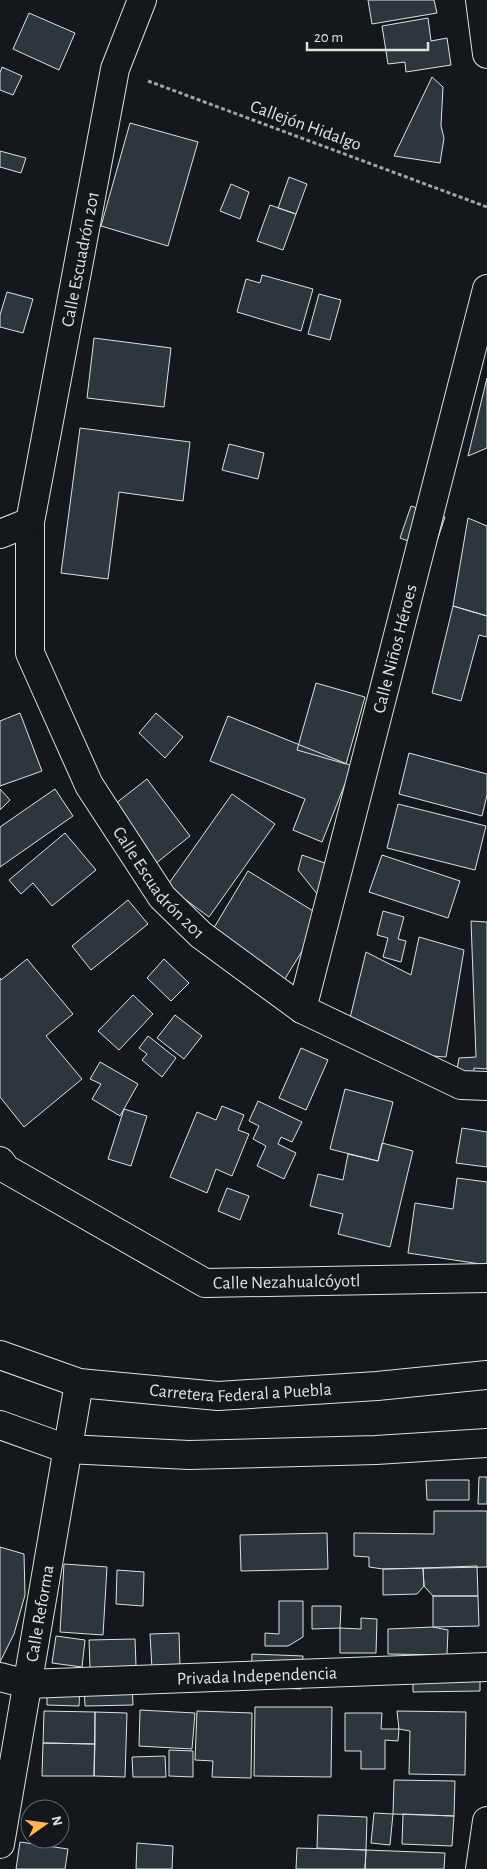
<svg xmlns="http://www.w3.org/2000/svg" width="487" height="1869" viewBox="0 0 487 1869" font-family="'Alegreya Sans',sans-serif">
<style>
.building{fill:#2c363c;stroke:#d8e6dc}
.lines{fill:none;stroke-linecap:round;stroke-linejoin:round}
.street-casing{stroke:#d8e6dc;stroke-width:30}
.secondary-casing{stroke:#d8e6dc;stroke-width:30}
.primary-casing{stroke:#d8e6dc;stroke-width:30}
.path{stroke:#9da8a2;stroke-width:3;stroke-dasharray:4 2.5;stroke-linecap:butt}
.street{stroke:#14181c;stroke-width:28}
.secondary{stroke:#14181c;stroke-width:28}
.primary{stroke:#14181c;stroke-width:28}
.labels{text-anchor:middle;stroke-width:4;stroke-linejoin:round;paint-order:stroke}
.street-label{font-size:18px;fill:#d8e6dc;stroke:#14181c}
</style>
<rect width="100%" height="100%" fill="#14181c"/>
<path class="building" d="M368 0H434L437 13 372 24Z
M29 13 75 33 59 70 13 49Z
M428 18 431 41 447 38 451 65 406 72 405 62 388 64 382 26Z
M2 67 22 76 13 95 0 90V73Z
M432 77 443 87 441 126 444 138 440 163 394 156Z
M130 123 198 142 168 246 101 226Z
M0 151 26 158 21 173 0 167Z
M289 177 307 184 296 214 278 208Z
M231 184 249 192 240 219 220 211Z
M270 205 296 214 283 250 257 241Z
M262 275 313 289 301 331 237 312 246 279 260 283Z
M7 292 33 299 23 333 0 327V315Z
M319 294 341 300 330 340 308 334Z
M94 338 171 348 164 407 87 398Z
M487 378V448L468 456Z
M80 428 190 442 183 501 119 492 108 579 61 573Z
M229 444 264 453 258 479 222 470Z
M411 506 445 517 434 550 400 538Z
M468 518 487 526V616L453 606Z
M453 606 487 616V637L479 635 461 701 432 693Z
M316 683 365 697 346 764 297 750Z
M20 713 42 771 0 786V721Z
M156 713 183 737 165 758 139 733Z
M228 716 352 766 322 842 293 830 305 799 210 761Z
M409 753 487 774V795L482 816 399 794Z
M147 779 190 836 155 864 111 807Z
M0 789 10 800 0 810Z
M55 789 73 816 0 867V827Z
M232 794 275 824 209 917 167 886Z
M398 804 486 826 475 870 387 848Z
M65 833 96 870 52 906 33 883 21 894 9 880Z
M302 855 333 866 322 900 298 870Z
M382 855 460 881 448 918 369 892Z
M248 871 323 917 283 982 209 936Z
M128 900 148 924 91 970 72 946Z
M383 911 404 917 398 939 406 941 401 962 383 957 388 938 377 935Z
M471 921 487 922V1069L474 1068 473 1082 455 1081 459 1058 476 1057Z
M419 937 464 950 446 1057 406 1054 350 1018 366 952 411 975Z
M27 959 73 1014 46 1036 82 1079 24 1127 0 1097V978L1 980Z
M164 959 189 983 171 1001 147 978Z
M133 995 153 1014 119 1050 98 1031Z
M175 1015 202 1036 184 1059 157 1038Z
M148 1036 176 1058 162 1077 142 1060 147 1054 139 1048Z
M301 1048 328 1060 306 1110 279 1098Z
M100 1062 138 1084 120 1116 92 1099 101 1084 90 1079Z
M345 1089 393 1102 378 1161 330 1149Z
M258 1101 302 1122 292 1142 281 1137 278 1144 296 1153 284 1179 257 1166 266 1146 253 1139 259 1126 249 1121Z
M222 1106 244 1115 238 1130 249 1134 232 1176 216 1169 207 1193 170 1177 197 1112 216 1120Z
M124 1109 147 1116 131 1166 108 1159Z
M462 1128 487 1132V1167L456 1163Z
M382 1143 413 1151 390 1247 338 1234 343 1214 310 1206 318 1174 343 1180 348 1154 378 1161Z
M457 1178 487 1182V1265L408 1253 415 1203 453 1209Z
M227 1188 249 1196 240 1220 218 1211Z
M479 1477H487V1504H478Z
M426 1480H469V1500H427Z
M434 1511H487V1567L383 1569 369 1567V1557L354 1556V1533L434 1534Z
M327 1533 328 1569 241 1571 240 1535Z
M0 1547 24 1554 25 1595 14 1634 0 1662Z
M64 1564 107 1567 103 1635 60 1632Z
M477 1566 478 1596H433L424 1586 423 1568Z
M423 1568 424 1586 417 1594 383 1595V1569Z
M117 1570 144 1572 143 1606 116 1604Z
M433 1596H478L479 1626 433 1627Z
M279 1601H303V1637L288 1646H265V1633L279 1634Z
M312 1606H341L340 1628 312 1629Z
M361 1618 377 1619 376 1653H340V1628L361 1629Z
M433 1627 448 1630 447 1655 388 1654V1629Z
M179 1633 180 1668 152 1669 150 1634Z
M56 1636 85 1640 82 1667 52 1663Z
M135 1639 136 1666 90 1668 89 1640Z
M252 1654 303 1656 301 1689 251 1687Z
M480 1662V1691L413 1692V1683Z
M84 1683H132L133 1705 85 1706Z
M47 1684 80 1686 79 1706 47 1705Z
M255 1707H332L331 1777 254 1776Z
M140 1710 195 1713 192 1749 139 1746Z
M44 1711 95 1712V1744L43 1743Z
M197 1711 252 1713 251 1778 212 1777 213 1761 195 1760Z
M397 1711 466 1712 465 1775 409 1774 410 1731 399 1729Z
M95 1712 127 1713 125 1777 94 1776Z
M345 1713H382L381 1729H399L398 1741 385 1740V1769H361V1751H345Z
M43 1743 95 1744 94 1776H42Z
M169 1750 193 1751V1777L169 1776Z
M165 1756 166 1777H133L132 1757Z
M394 1780 455 1781 454 1816 393 1814Z
M374 1813 393 1814 390 1845 371 1843Z
M403 1814 454 1816 452 1846 402 1844Z
M318 1815 367 1817 366 1850 317 1848Z
M20 1842 68 1849 65 1869H16Z
M137 1843 173 1846 172 1869H136Z
M297 1848 366 1850 365 1869H296Z
M366 1850 445 1853 444 1869H365Z"/>
<g class="lines">
<defs>
<g id="street">
<path id="s1" d="M142 0 115 69 30 522V653L89 785 162 897 201 935 302 1009 461 1085 487 1086"/>
<path d="M480 0 487 54"/>
<path d="M0 534 30 522"/>
<path id="s2" d="M302 1009 487 289"/>
<path id="s3" d="M0 1161 6 1169 205 1283 487 1278"/>
<path id="s4" d="M0 1677 27 1684 487 1667"/>
</g>
<g id="secondary">
<path id="s5" d="M0 1844 79 1383"/>
<path d="M480 1869 487 1821"/>
</g>
<g id="primary">
<path id="s6" d="M0 1355 79 1383 218 1396 377 1386 487 1375"/>
<path d="M0 1425 67 1449 189 1455 376 1450 487 1443"/>
</g>
</defs>
<use href="#street" class="street-casing"/>
<use href="#secondary" class="secondary-casing"/>
<use href="#primary" class="primary-casing"/>
<path class="path" d="M148 81 487 207"/>
<use href="#street" class="street"/>
<use href="#secondary" class="secondary"/>
<use href="#primary" class="primary"/>
</g>
<g class="labels">
<g class="street-label">
<text transform="translate(306 125) rotate(20)" y="6">Callejón Hidalgo</text>
<text transform="translate(80 259) rotate(-79)" y="6">Calle Escuadrón 201</text>
<text dy="6" stroke="none"><textPath href="#s2" startOffset="372">Calle Niños Héroes</textPath></text>
<text dy="6" stroke="none"><textPath href="#s1" startOffset="931">Calle Escuadrón 201</textPath></text>
<text dy="6" stroke="none"><textPath href="#s3" startOffset="321">Calle Nezahualcóyotl</textPath></text>
<text dy="6" stroke="none"><textPath href="#s6" startOffset="246">Carretera Federal a Puebla</textPath></text>
<text dy="6" stroke="none"><textPath href="#s5" startOffset="234">Calle Reforma</textPath></text>
<text dy="6" stroke="none"><textPath href="#s4" startOffset="258">Privada Independencia</textPath></text>
</g>
</g>
<g transform="translate(45 1824) rotate(76)"><circle r="24" fill="#14181c" stroke="#626a69"/>
<path d="M0-4L9 19L0 12L-9 19Z" fill="#ffb74d"/>
<text y="-8" font-size="14" font-weight="bold" text-anchor="middle" fill="#d8e6dc">N</text>
</g>
<path d="M307 42v8h121v-8" fill="none" stroke="#d8e6dc" stroke-width="2.5"/>
<text x="314" y="42" font-size="15" fill="#d8e6dc" stroke="#14181c" stroke-width="4" paint-order="stroke">20 m</text>
</svg>
